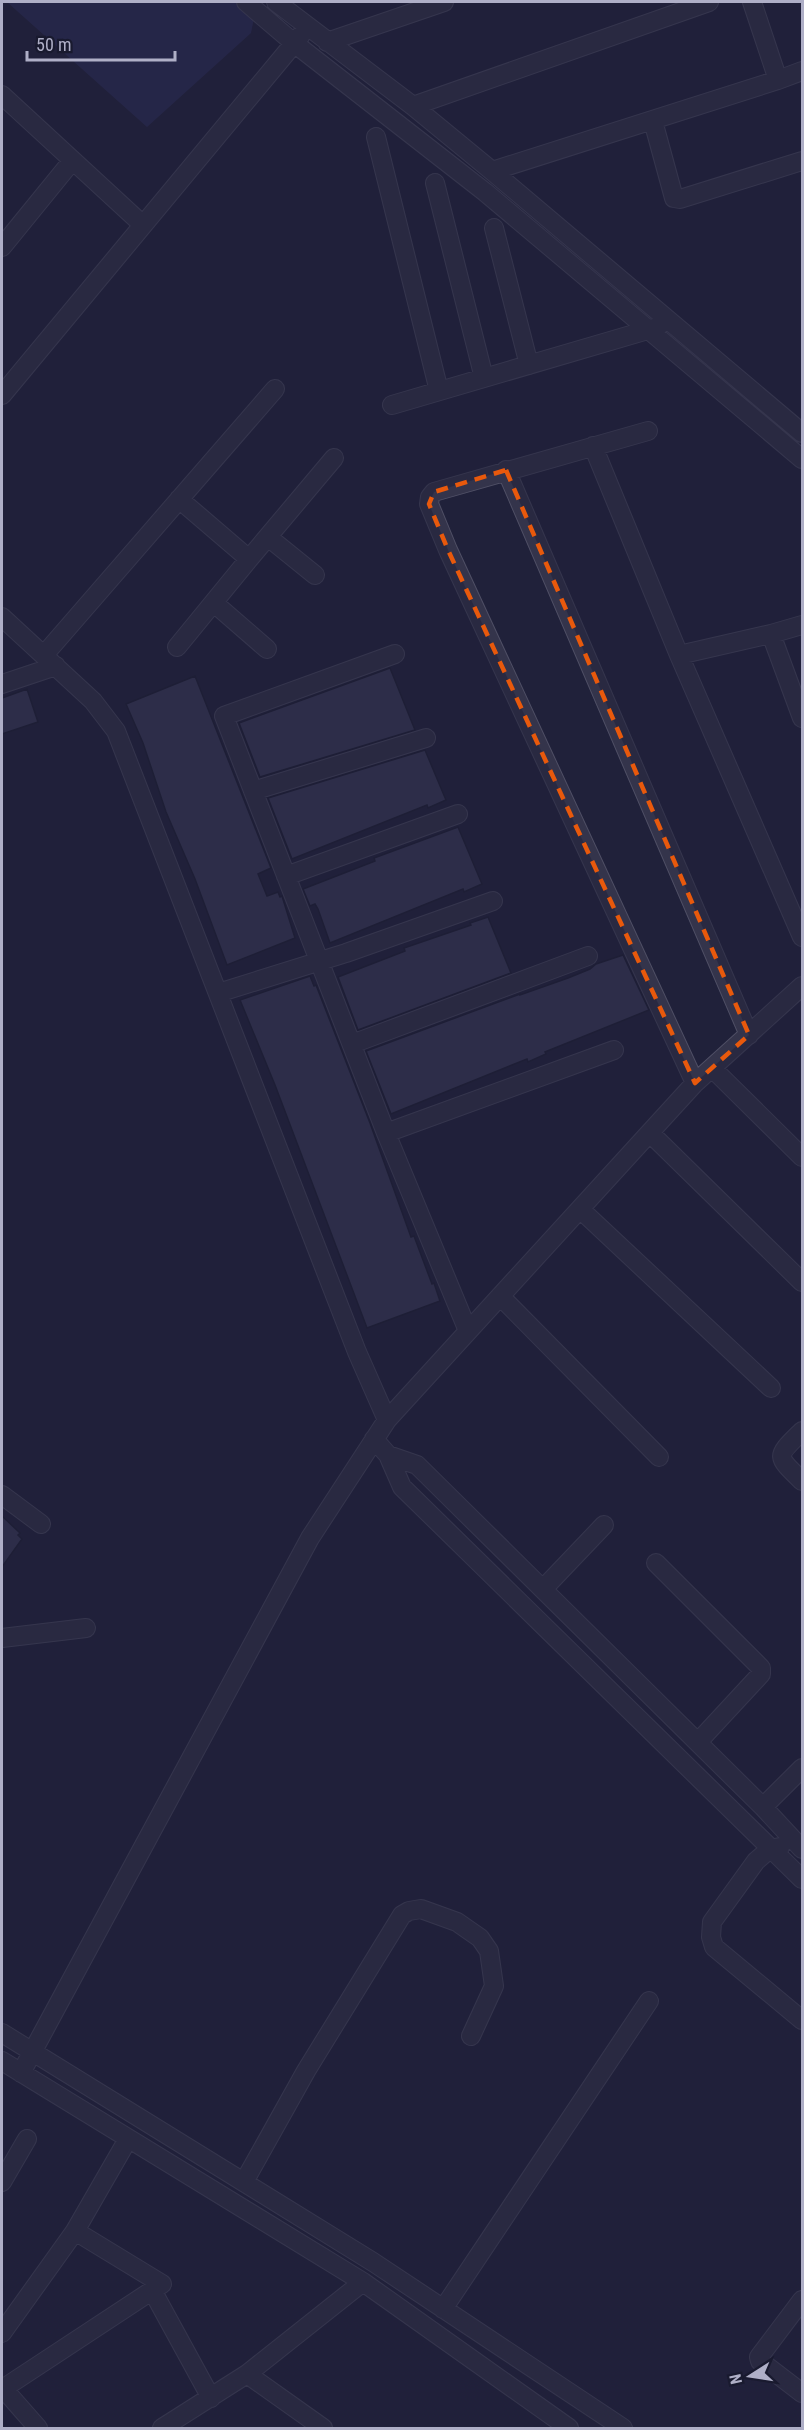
<svg xmlns="http://www.w3.org/2000/svg" width="804" height="2430" viewBox="0 0 804 2430" font-family="'Roboto Condensed',sans-serif">
<style>
.water{fill:#2c2d5a}
.building{fill:#3c3d5b;stroke:#1b1c31;stroke-width:1.5}
.lines{fill:none;stroke-linecap:round;stroke-linejoin:round}
.minor-casing{stroke:#4f4f65;stroke-width:20}
.minor{stroke:#34344b;stroke-width:18}
.marked{fill:none;stroke:#e8590c;stroke-width:4.5;stroke-dasharray:12 8;stroke-linejoin:round}
</style>
<rect width="100%" height="100%" fill="#20213a"/>
<path class="water" d="M7 2H235L254 18 251 33 147 127Z"/>
<path class="building" d="M390 668 415 730 260 777 239 723Z
M195 676 271 868 258 874 267 896 278 892 280 897 282 896 295 938 227 965 195 879 166 812 143 743 126 704Z
M27 689 38 722 2 734V698Z
M425 750 446 800 428 808 427 805 292 859 268 798Z
M458 827 482 884 464 892 463 889 330 943 318 909 315 904 310 906 303 889 375 861 374 858Z
M488 917 511 973 358 1030 338 977 405 951 404 948 471 925 470 923Z
M623 955 649 1010 545 1052 546 1054 528 1062 527 1059 391 1114 366 1051 520 994V995L568 978 590 969 596 964Z
M310 976 314 986 316 985 370 1123 411 1237 414 1236 432 1284 434 1283 440 1301 367 1328 275 1085 240 1000Z
M2 1516 20 1533 18 1535 22 1539 2 1567Z"/>
<g class="lines">
<defs>
<path id="minor" d="M246 2 294 43 485 192 802 459
M276 2 413 106 492 171 802 433
M327 42 444 2
M778 80 802 71
M2 95 143 225
M413 106 709 2
M653 121 674 198 680 199 802 161
M376 137 439 391
M492 171 778 80 752 2
M435 183 484 378
M494 228 529 365
M2 247 72 161
M2 395 301 35
M392 405 658 327
M648 431 434 492 430 497 429 504 448 550 695 1083
M593 446 679 655 802 937
M506 470 749 1035
M179 499 249 559 334 458
M268 537 315 575
M214 603 267 649
M2 617 93 701 116 731 357 1352 387 1420
M771 634 802 625
M177 647 249 559
M395 654 224 716 386 1133 468 1331
M44 655 275 389
M679 655 771 634 802 718
M2 684 56 666
M253 791 426 738
M286 876 458 814
M218 993 346 953 493 901
M352 1044 588 956
M713 1069 802 1157
M386 1133 614 1050
M650 1133 802 1282
M580 1209 771 1388
M500 1296 659 1457
M802 1431C776 1457 775 1455 802 1481
M374 1439 388 1455 402 1487 802 1879
M388 1455 417 1465 763 1807 802 1849
M2 1495 41 1524
M656 1563 761 1668V1674L698 1742
M543 1589 604 1525
M2 1638 86 1628
M763 1807 802 1768
M780 1847 770 1849 756 1861 712 1922 711 1937 714 1947 802 2020
M2 2033 373 2262 623 2428
M2 2061 363 2282 569 2428
M21 2073 310 1538 387 1420 695 1083 802 986
M2 2182 27 2139
M244 2182 306 2071 402 1915 409 1911 421 1909 457 1922 480 1938 489 1951 494 1986 471 2036
M152 2290 211 2398
M802 2300 759 2357 760 2361 802 2393
M443 2309 649 2001
M2 2333 75 2231 128 2139
M247 2374 363 2282
M2 2387 38 2428
M4 2388 162 2284 75 2231
M162 2428 247 2374 323 2428"/>
</defs>
<use href="#minor" class="minor-casing"/>
<use href="#minor" class="minor"/>
</g>
<path d="M0 0H804V2430H0ZM506 470 749 1035 695 1083 448 550 429 504 434 492Z" fill="#20213a" fill-opacity=".55" fill-rule="evenodd"/>
<path class="marked" d="M506 470 749 1035 695 1083 448 550 429 504 434 492Z"/>
<rect width="804" height="2430" fill="none" stroke="#afafc7" stroke-width="6"/>
<g transform="translate(750 2376) rotate(258)" stroke="#191a2f" stroke-width="4.5" paint-order="stroke">
<path d="M0-4.5L10 22L0 15L-10 22Z" fill="#afafc7"/>
<text y="-9" font-size="16" font-weight="bold" text-anchor="middle" fill="#afafc7">N</text>
</g>
<path d="M27 51v9h148v-9" fill="none" stroke="#afafc7" stroke-width="3"/>
<text x="36" y="51" font-size="18" fill="#afafc7" stroke="#191a2f" stroke-width="4.5" paint-order="stroke">50 m</text>
</svg>
